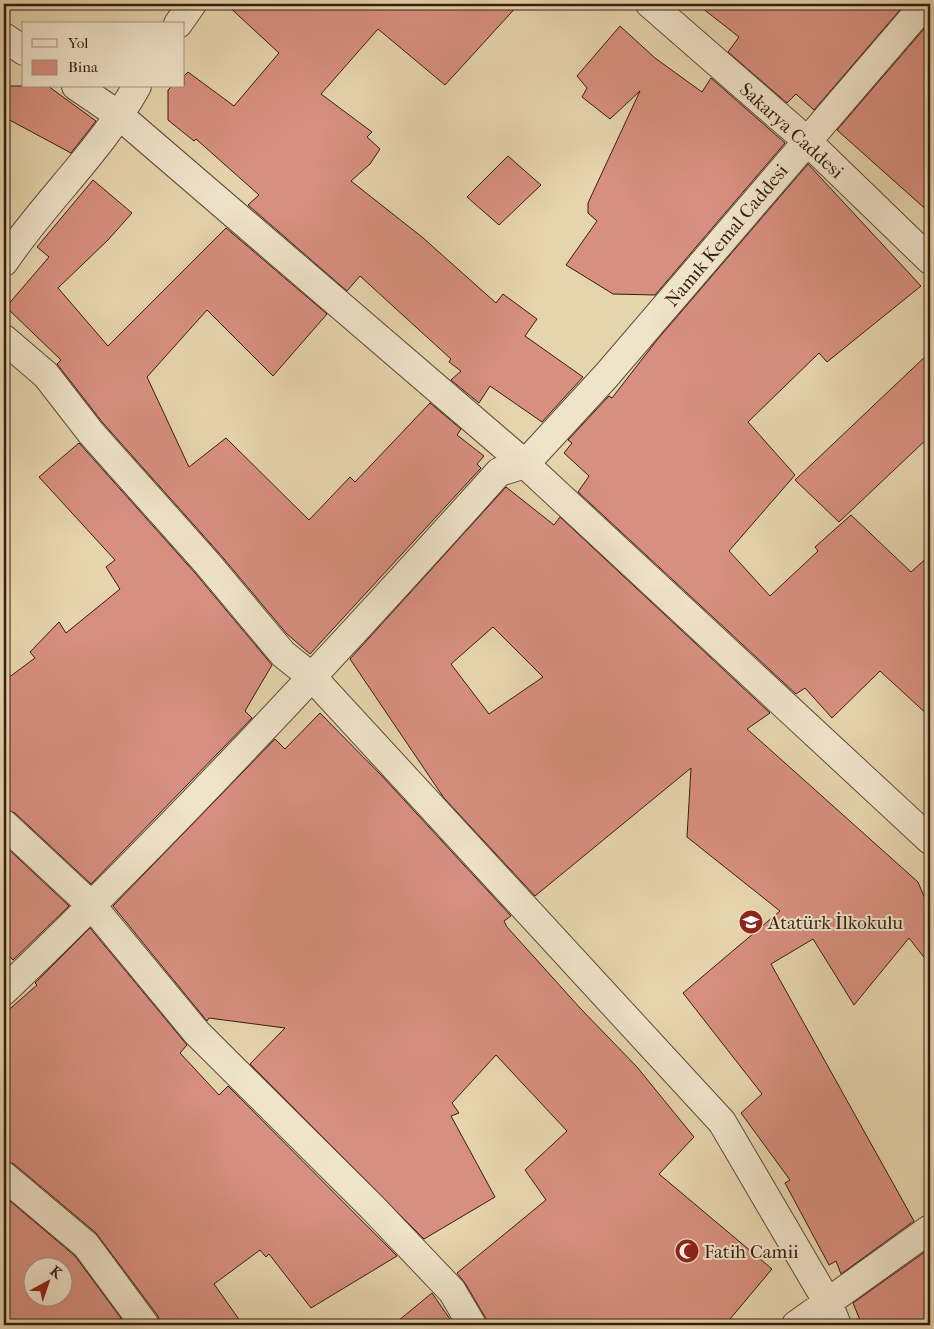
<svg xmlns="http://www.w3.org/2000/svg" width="934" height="1329" viewBox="0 0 934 1329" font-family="'IM FELL French Canon',serif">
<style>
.building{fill:#d78f7f;stroke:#361c11;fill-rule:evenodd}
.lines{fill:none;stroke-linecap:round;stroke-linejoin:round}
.minor-casing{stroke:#624a38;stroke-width:30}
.minor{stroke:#efe3c9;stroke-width:28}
.labels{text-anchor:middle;stroke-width:4;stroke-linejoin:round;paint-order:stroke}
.street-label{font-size:19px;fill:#361c11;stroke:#efe3c9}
.poi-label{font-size:19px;fill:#361c11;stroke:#efe3c9;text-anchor:start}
</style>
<rect width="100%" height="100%" fill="#e6d4ac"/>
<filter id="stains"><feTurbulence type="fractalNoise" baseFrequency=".004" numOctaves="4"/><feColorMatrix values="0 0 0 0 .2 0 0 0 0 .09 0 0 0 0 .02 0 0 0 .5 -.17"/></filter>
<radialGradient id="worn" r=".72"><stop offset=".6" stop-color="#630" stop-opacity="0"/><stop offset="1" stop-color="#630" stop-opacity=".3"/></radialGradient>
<path class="building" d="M226 4H519L445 85 378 29 321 94 372 132 367 137 380 149 370 164 351 181 422 237 496 303 503 294 537 319 525 336 583 377 542 422 490 386 479 403 451 380 461 371 449 362 451 359 360 276 347 291 248 205 259 195 196 139 194 141 168 120V90L172 86H184V76L188 72 234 106 279 53Z
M697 4H905L814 110 796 94 787 103 728 52 739 37Z
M930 22V213L837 130Z
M620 26 655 58 702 92 711 78 785 143 655 295 613 294 566 265 597 221 588 213V203L640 91 610 119 582 97 587 88 577 76Z
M4 86H48L96 121 71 153 4 117Z
M508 156 541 185 499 225 467 197Z
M808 164 921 286 827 362 819 353 748 422 795 475 729 551 770 596 818 551 815 547 851 515 911 572 930 555V717L880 671 832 718 805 688 796 694 578 492 589 476 564 453 572 443 568 440 609 396 612 398 657 340Z
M93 180 132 213 108 240 58 288 108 346 226 228 327 314 273 376 207 310 147 377 189 467 226 438 309 520 350 477 355 482 430 403 461 429 457 435 484 456 477 464 481 468 310 654 287 634 219 553 103 423 57 364 61 360 6 307 49 257 37 247Z
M930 352V436L839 522 795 480Z
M79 443 195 573 272 665 245 711 252 718 91 884 15 813 4 809V681L35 658 30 652 59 622 66 633 120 589 106 567 115 560 39 477Z
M506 487 554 525 560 517 770 713 747 729 918 882 930 911V965L909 938 854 1005 813 939 771 964 914 1221 841 1274 836 1261 829 1265 785 1183 790 1180 741 1113 762 1094 683 993 780 911 687 837 691 768 535 896 444 798 350 659ZM493 627 543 677 489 714 451 664Z
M320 713 381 775 511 916 504 921 507 927 580 1008 637 1067 694 1137 659 1174 772 1269 725 1325H488L485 1317 465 1283 457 1273 546 1200 525 1170 567 1131 496 1055 452 1103 459 1113 451 1116 495 1197 424 1239 250 1064 285 1028 209 1018 207 1021 113 906 275 739 285 749Z
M4 845 69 906 13 960 4 950Z
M90 928 187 1045 180 1053 219 1095 228 1086 397 1256 311 1308 269 1254 266 1257 260 1250 214 1284 243 1325H160L158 1316 96 1233 14 1164 4 1161V1014L37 985 35 983Z
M4 1196 75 1256 126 1325H4ZM32 1266H62V1296H32Z
M929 1249 930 1325H862L853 1303Z
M432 1293 454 1325H393Z"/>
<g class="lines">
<defs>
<path id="minor" d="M650 4 806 140 930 260
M178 24 192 4
M4 37 24 51
M76 86 120 116 525 464 930 840
M4 262C45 201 101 151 137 86
M4 339 46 375 91 433 207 563 283 654 313 678 722 1122 828 1303 837 1325
M4 824 92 906 197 1033 372 1207 452 1291 472 1325
M4 991C177 825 339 650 499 472L525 464 606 376 925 4
M4 1176 86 1245 145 1325
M796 1325 930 1229"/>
</defs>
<use href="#minor" class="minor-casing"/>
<use href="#minor" class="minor"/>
</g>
<defs>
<symbol id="school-disc" viewBox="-11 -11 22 22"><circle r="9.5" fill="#8f2418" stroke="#efe3c9"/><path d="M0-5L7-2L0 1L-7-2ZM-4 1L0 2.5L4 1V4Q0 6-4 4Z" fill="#fff"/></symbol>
<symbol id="mosque-disc" viewBox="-11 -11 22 22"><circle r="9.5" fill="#8f2418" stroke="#efe3c9"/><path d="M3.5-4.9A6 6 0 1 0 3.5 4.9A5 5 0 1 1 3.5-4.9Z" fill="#fff"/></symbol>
</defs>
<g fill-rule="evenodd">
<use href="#school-disc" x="737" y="908" width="28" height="28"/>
<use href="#mosque-disc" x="673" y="1237" width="28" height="28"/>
</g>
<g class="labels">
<g class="street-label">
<text transform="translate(792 130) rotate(42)" y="7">Sakarya Caddesi</text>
<text transform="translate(726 235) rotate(-50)" y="7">Namık Kemal Caddesi</text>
</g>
<g class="poi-label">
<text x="768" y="929">Atatürk İlkokulu</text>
<text x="704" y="1258">Fatih Camii</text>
</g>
</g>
<rect width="934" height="1329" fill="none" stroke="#e6d4ac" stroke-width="20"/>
<rect x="5" y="5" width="924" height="1319" fill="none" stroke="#361c11" stroke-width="2.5"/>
<rect x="10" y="10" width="914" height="1309" fill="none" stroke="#361c11"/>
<rect x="22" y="22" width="162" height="65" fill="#efe3c9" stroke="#a5937f"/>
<rect x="32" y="39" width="25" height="8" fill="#efe3c9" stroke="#a5937f"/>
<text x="68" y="48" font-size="15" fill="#361c11">Yol</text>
<rect x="32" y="60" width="25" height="15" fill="#d78f7f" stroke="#a5937f"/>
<text x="68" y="72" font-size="15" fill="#361c11">Bina</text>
<g transform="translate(48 1282) rotate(40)"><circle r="24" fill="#efe3c9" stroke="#a5937f"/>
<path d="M0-4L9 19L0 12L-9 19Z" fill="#8f2418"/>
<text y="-8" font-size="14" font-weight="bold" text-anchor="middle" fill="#361c11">K</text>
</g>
<rect width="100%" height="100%" filter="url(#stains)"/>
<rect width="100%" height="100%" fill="url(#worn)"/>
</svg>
